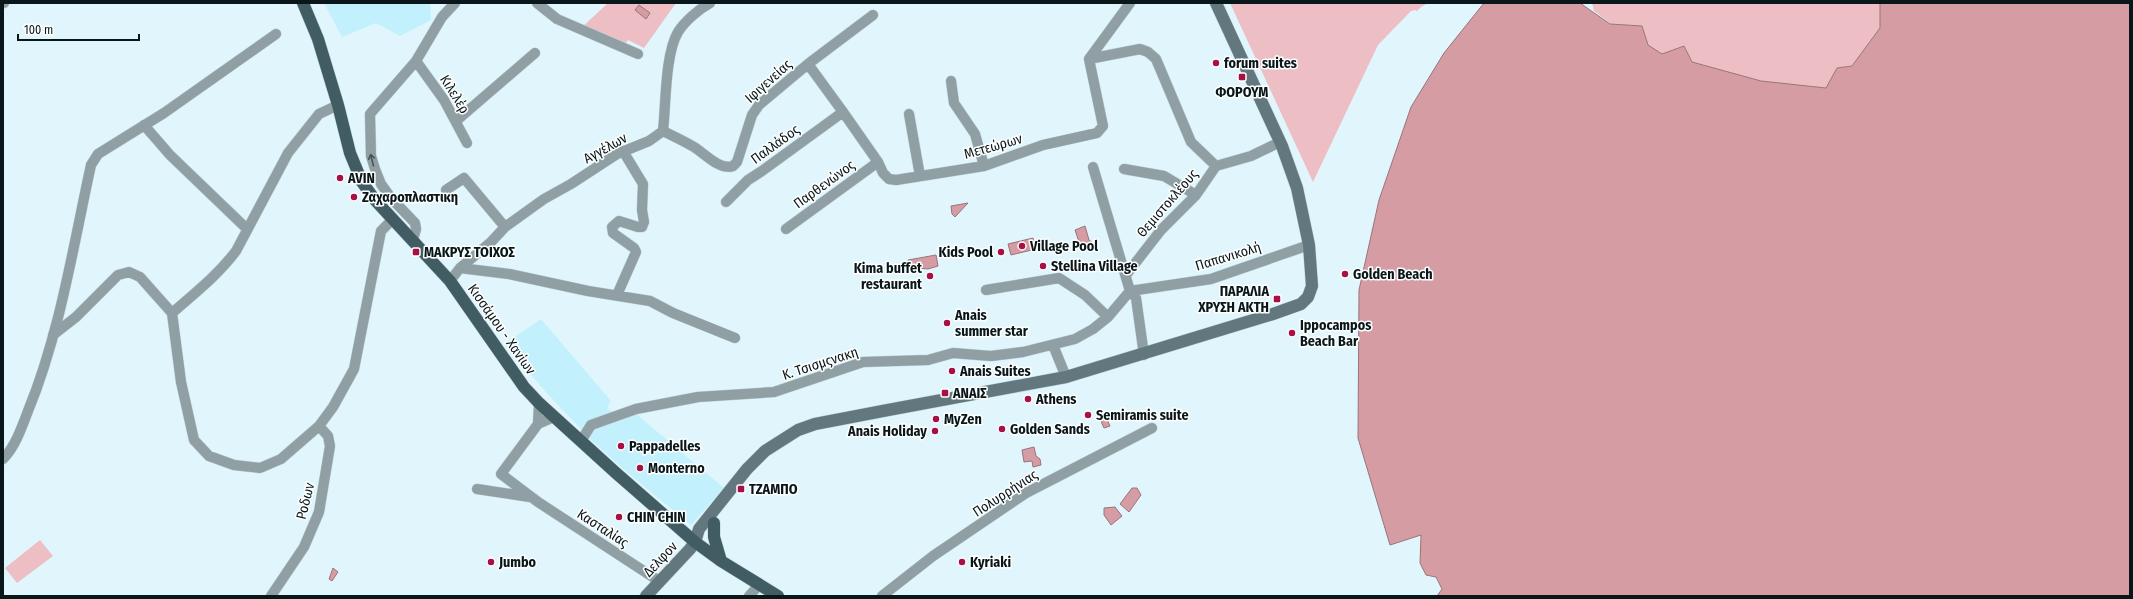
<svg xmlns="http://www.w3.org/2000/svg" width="2133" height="599" viewBox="0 0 2133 599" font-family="'Fira Sans Condensed',sans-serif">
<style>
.built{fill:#c3f0fd}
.green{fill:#edbec4}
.water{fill:#d69ca4;stroke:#98747b}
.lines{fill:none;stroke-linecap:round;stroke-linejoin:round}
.street-casing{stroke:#bed2d8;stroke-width:11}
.secondary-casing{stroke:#bed2d8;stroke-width:13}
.primary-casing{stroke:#bed2d8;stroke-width:13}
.street{stroke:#909fa3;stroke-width:10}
.secondary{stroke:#62787e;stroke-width:12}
.primary{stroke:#415c63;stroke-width:12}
.oneway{stroke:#465458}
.poi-dot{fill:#a71045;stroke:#fefefe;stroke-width:1.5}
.labels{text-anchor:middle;stroke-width:3;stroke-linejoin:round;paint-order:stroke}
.poi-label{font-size:14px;font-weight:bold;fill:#09171a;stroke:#fefefe;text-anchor:start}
.street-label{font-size:14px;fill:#09171a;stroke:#fefefe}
</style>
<rect width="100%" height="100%" fill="#e0f6fc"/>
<path class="built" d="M324 3H430L431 20 400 36 376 23 342 37Z
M541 319 611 401 607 408 616 415 634 412 724 488 691 525 629 474 592 441 545 391 504 344Z"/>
<path class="green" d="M608 3H676L644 48 628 40 623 47 580 29Z
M1230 3H1428L1421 7 1417 11 1415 10 1411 11 1378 45 1313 182Z
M1592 3H1880V28L1852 66 1837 68 1827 88 1761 81 1692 62 1684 46 1662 54 1648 45 1642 26 1611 24 1594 11Z
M40 540 53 556 17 583 5 568Z"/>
<path class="water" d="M1484 3H1580L1610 24 1642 26 1648 45 1662 54 1684 46 1692 62 1761 81 1826 88 1837 68 1852 66 1880 28V3H2130V596H1437L1442 589 1436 577 1426 575 1420 563 1421 535 1390 545 1358 438 1359 290 1379 200 1411 107 1444 53Z
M639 5 650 13 646 19 635 10Z
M968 203 955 217 952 214 951 206Z
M1085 226 1089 240 1093 243 1089 249 1080 245 1075 230Z
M1033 238 1036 249 1011 255 1008 244Z
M936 255 938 266 928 269 909 267 908 260Z
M1105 415 1110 426 1104 428 1100 419Z
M1034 447 1036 456 1040 459 1041 465 1033 467 1032 461 1024 462 1022 450Z
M1132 488H1137L1141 495 1129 512 1120 504Z
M1115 507 1122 516 1111 525 1104 515V508Z
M333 568 338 572 332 581 329 579Z"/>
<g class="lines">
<defs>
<path id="street" d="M3 3H4
M537 3 557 19 638 54
M1089 59 1140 49 1148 52 1156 59 1191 142 1216 166
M416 61 444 100 467 143
M808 64 843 112 878 162 883 173 889 179 896 180 984 166 1043 145 1097 133 1103 126 1089 59 1130 3
M951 81 954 103 975 134 984 166
M909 114 920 176
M456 121 535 53
M144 125 170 155 246 228
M663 131C673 136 684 141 694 147 704 153 720 171 733 166L737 162 752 115 759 105 808 64 873 15
M1093 167 1130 291 1136 298 1144 355
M1124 169 1164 176 1196 195
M446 190 464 178 505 227
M726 202 748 180 762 171 843 112
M786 229 878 162
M413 240 416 229 415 223 391 198 381 184 375 169 371 156 370 114 416 61 442 17 455 3
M460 268 509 274 588 291 650 301 673 313 735 338
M1126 275 1161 230 1196 195 1216 166 1251 156 1280 142
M450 281 460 268 491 242 505 227 544 199 571 184 617 154 649 141 663 131C666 104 665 54 678 32 685 21 699 9 710 3
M986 290 1059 278 1085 295 1108 317
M1130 291 1211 279 1309 245
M617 295 636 252 634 248 613 233 612 227 619 221 638 227H642L644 222 642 210 643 184 623 151
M172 313 181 382 194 440 209 456 234 465 260 468 281 459 319 426 328 436 330 446 319 512 304 547 271 596
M53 335 76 317 118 275 129 272 140 277 172 313C195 293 218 275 236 251L288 153 319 114 338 105
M1053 345 1066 377
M554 417 538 424 501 474 538 502 659 581
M538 424 539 403
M319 426 333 407 354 369 381 231 393 219
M581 441 591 425 636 409 698 397 774 392 863 362 928 360 953 353 991 356 1023 352 1075 339 1093 329 1108 317 1130 291
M3 459C15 447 22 427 28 411 60 333 73 247 91 165L98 154 164 113 276 34
M477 489 530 497
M749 596 759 585
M882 596 933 556 1026 493 1152 428"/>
<path id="secondary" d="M646 596 690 549 695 542 699 529 747 469 765 451 798 430 815 424 888 410 1066 377 1273 314 1301 304 1308 297 1312 286 1309 245 1297 188 1282 146 1216 3"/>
<path id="primary" d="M303 3 318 39 338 105 350 153 362 182 375 200 450 281 524 387 539 403 616 473 695 542 721 561 778 596
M714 523V537L721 561"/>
</defs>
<use href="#street" class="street-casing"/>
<use href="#secondary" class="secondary-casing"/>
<use href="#primary" class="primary-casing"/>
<use href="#street" class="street"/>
<use href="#secondary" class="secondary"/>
<use href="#primary" class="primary"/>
</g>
<defs><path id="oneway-shaft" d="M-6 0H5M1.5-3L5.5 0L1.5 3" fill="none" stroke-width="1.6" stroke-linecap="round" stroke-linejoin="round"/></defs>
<use class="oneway" href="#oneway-shaft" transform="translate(372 160) rotate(-104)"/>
<g class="poi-dot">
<circle cx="1216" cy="63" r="4"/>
<rect x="1238" y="73" width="8" height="8" rx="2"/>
<circle cx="340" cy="178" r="4"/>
<circle cx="354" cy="197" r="4"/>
<circle cx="1022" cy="246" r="4"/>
<rect x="412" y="248" width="8" height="8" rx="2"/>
<circle cx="1001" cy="252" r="4"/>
<circle cx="1043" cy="266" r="4"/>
<circle cx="1345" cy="274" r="4"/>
<circle cx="930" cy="276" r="4"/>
<rect x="1273" y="295" width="8" height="8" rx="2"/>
<circle cx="947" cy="323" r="4"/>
<circle cx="1292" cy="333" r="4"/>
<circle cx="952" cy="371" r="4"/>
<rect x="941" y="389" width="8" height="8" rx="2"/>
<circle cx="1028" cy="399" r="4"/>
<circle cx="1088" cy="415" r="4"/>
<circle cx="936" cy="419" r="4"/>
<circle cx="1002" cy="429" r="4"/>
<circle cx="935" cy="431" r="4"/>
<circle cx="621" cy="446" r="4"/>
<circle cx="640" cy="468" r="4"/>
<rect x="737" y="485" width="8" height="8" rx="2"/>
<circle cx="619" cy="517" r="4"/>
<circle cx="491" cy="562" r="4"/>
<circle cx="962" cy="562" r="4"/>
</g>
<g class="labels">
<g class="poi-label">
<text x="1224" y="68">forum suites</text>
<text x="1242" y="97" text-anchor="middle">ΦΟΡΟΥΜ</text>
<text x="348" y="183">AVIN</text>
<text x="362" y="202">Ζαχαροπλαστικη</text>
<text x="1030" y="251">Village Pool</text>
<text x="424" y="257">ΜΑΚΡΥΣ ΤΟΙΧΟΣ</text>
<text x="993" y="257" text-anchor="end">Kids Pool</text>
<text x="1051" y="271">Stellina Village</text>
<text x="922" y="273" text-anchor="end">Kima buffet<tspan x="922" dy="16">restaurant</tspan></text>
<text x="1353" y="279">Golden Beach</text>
<text x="1269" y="296" text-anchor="end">ΠΑΡΑΛΙΑ<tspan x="1269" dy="16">ΧΡΥΣΗ ΑΚΤΗ</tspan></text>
<text x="955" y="320">Anais<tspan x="955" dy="16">summer star</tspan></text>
<text x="1300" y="330">Ippocampos<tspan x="1300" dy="16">Beach Bar</tspan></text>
<text x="960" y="376">Anais Suites</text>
<text x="953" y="398">ΑΝΑΙΣ</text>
<text x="1036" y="404">Athens</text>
<text x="1096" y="420">Semiramis suite</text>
<text x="944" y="424">MyZen</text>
<text x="1010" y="434">Golden Sands</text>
<text x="927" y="436" text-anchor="end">Anais Holiday</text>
<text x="629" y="451">Pappadelles</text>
<text x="648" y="473">Monterno</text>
<text x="749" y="494">ΤΖΑΜΠΟ</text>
<text x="627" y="522">CHIN CHIN</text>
<text x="499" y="567">Jumbo</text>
<text x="970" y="567">Kyriaki</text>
</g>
<g class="street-label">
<text transform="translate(768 81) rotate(-42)" y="5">Ιφιγενείας</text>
<text transform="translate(455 94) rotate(58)" y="5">Κιλελέρ</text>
<text transform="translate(775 144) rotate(-36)" y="5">Παλλάδος</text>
<text transform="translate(993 146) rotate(-16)" y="5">Μετεώρων</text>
<text transform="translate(605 148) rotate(-29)" y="5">Αγγέλων</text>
<text transform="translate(824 184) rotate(-36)" y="5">Παρθενώνος</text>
<text transform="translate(1167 203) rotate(-49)" y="5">Θεμιστοκλέους</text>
<text transform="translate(1228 256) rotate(-17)" y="5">Παπανικολή</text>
<text transform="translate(502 329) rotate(55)" y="5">Κισσάμου - Χανίων</text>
<text transform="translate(820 363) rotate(-18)" y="5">Κ. Τσισμςνακη</text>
<text transform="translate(1005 493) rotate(-33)" y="5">Πολυρρήνιας</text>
<text transform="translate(305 501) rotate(-76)" y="5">Ροδων</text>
<text transform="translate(603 528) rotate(33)" y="5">Κασταλίας</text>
<text transform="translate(660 559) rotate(-47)" y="5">Δελφον</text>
</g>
</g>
<rect width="2133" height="599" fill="none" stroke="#09171a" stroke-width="8"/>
<path d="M18 34v6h121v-6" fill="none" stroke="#09171a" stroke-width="2"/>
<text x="24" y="34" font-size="12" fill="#09171a" stroke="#fefefe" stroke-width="3" paint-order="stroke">100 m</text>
</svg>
